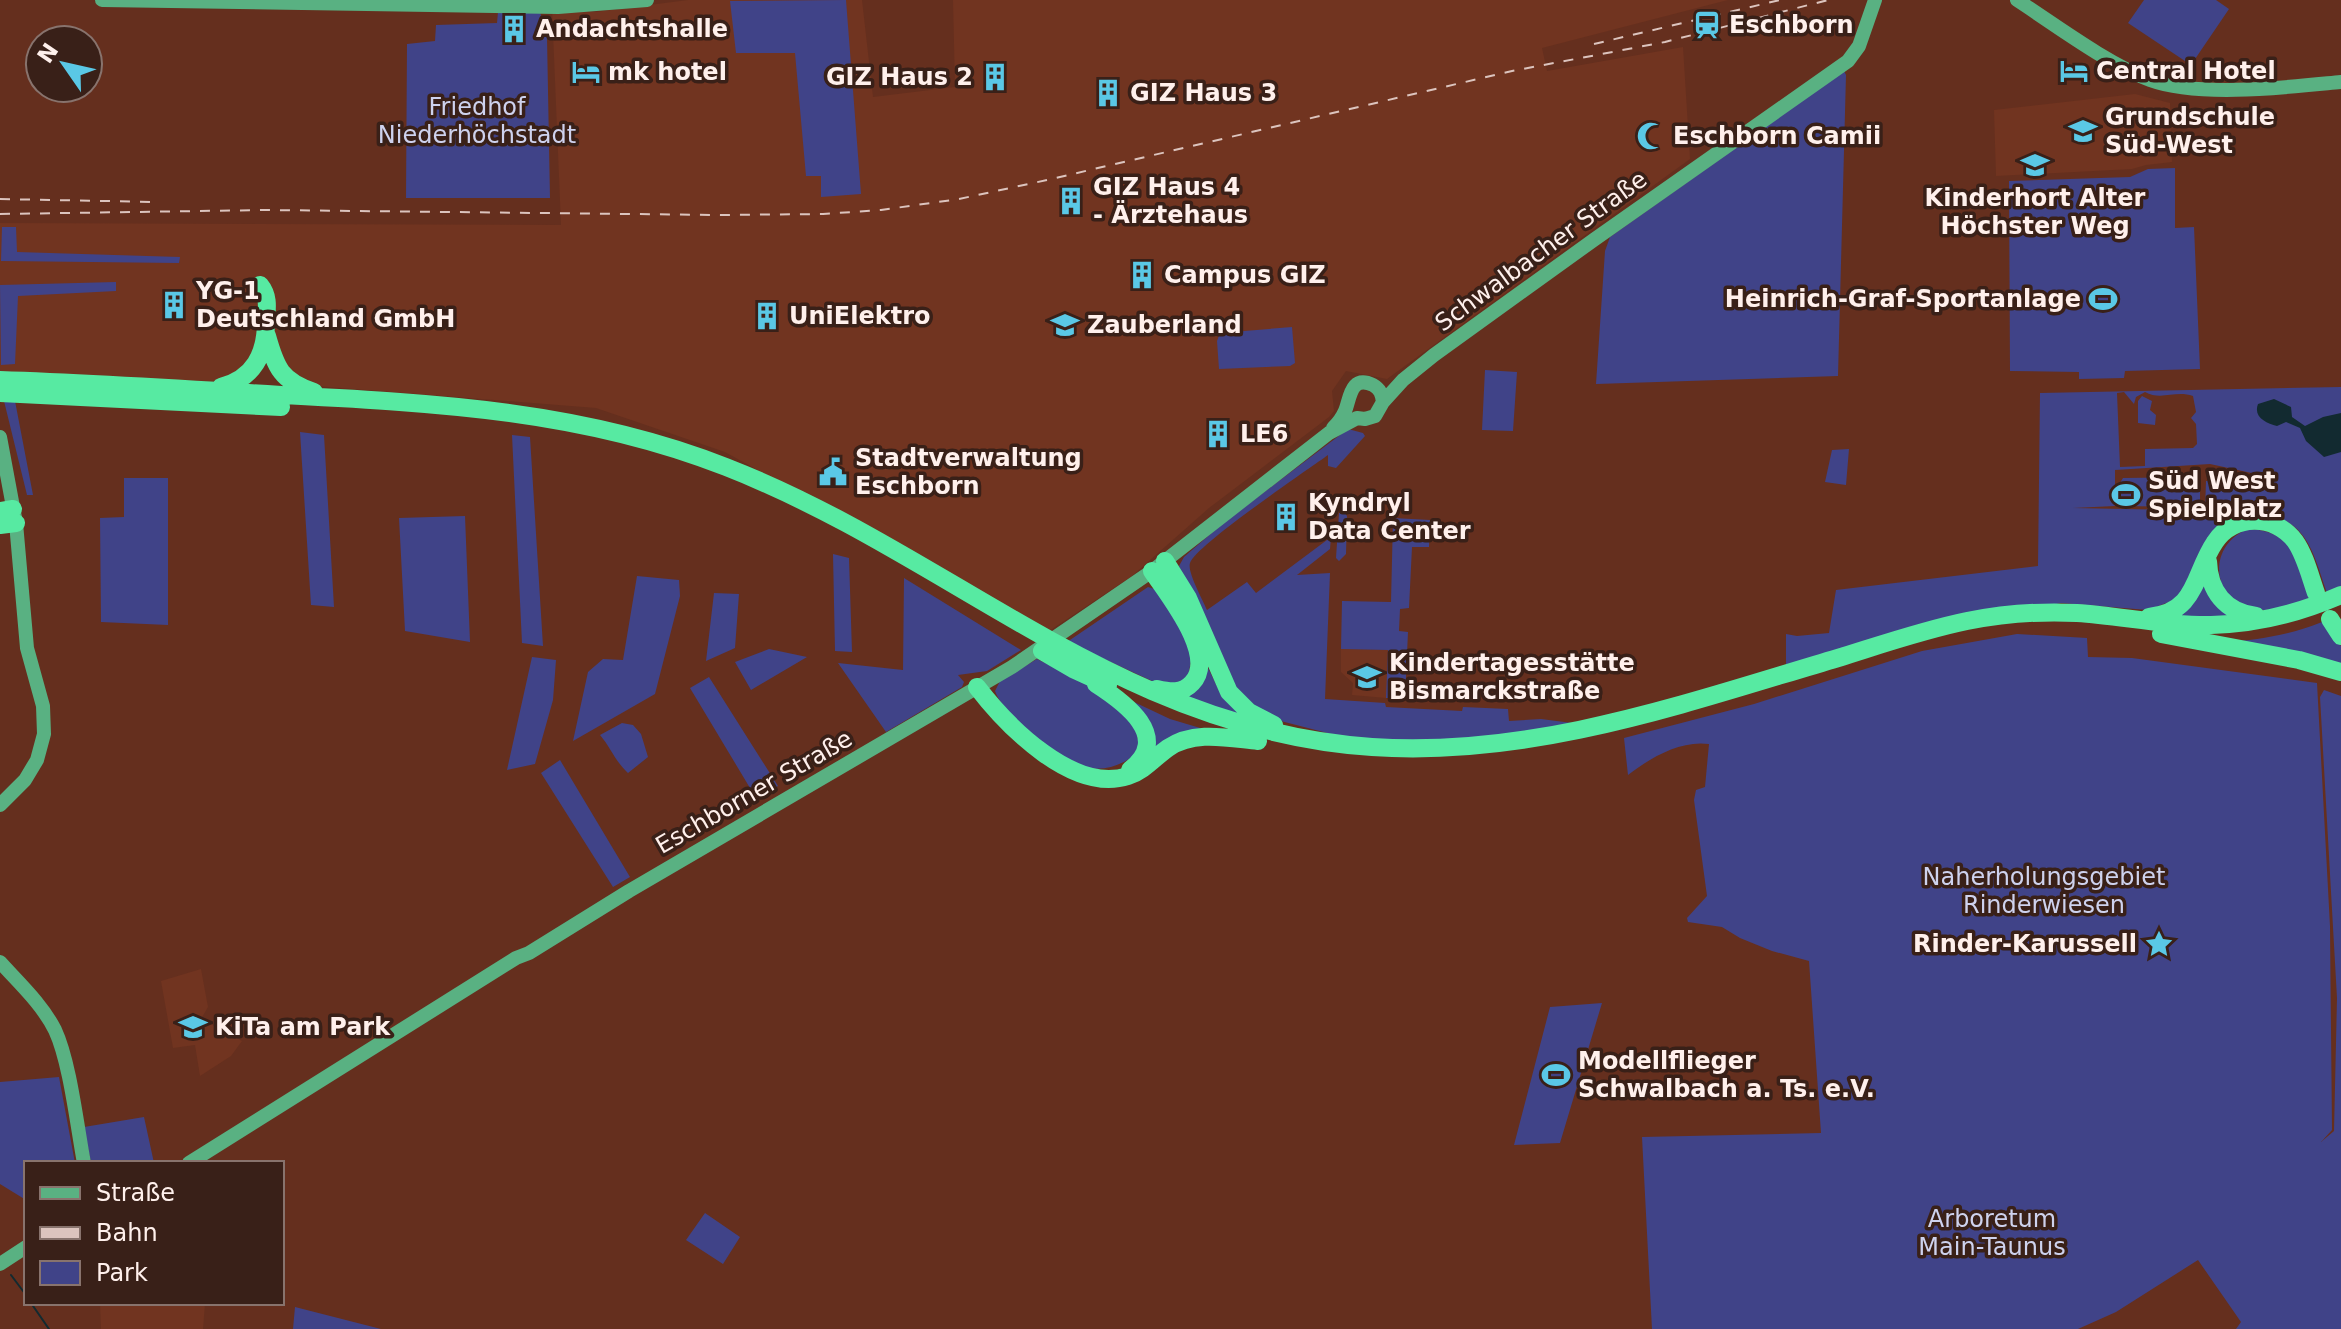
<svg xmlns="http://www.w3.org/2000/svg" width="2341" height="1329" viewBox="0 0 2341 1329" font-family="'DejaVu Sans',sans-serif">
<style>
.built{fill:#713420}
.green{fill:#404388;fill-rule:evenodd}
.water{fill:#122a30}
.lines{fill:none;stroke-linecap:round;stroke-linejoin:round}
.stream{stroke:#122a30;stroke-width:2}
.secondary{stroke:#59b182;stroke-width:14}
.highway{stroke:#57eaa2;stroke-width:18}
.rail{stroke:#dcc4be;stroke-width:2;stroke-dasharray:10 10;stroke-linecap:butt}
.labels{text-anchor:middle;stroke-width:7;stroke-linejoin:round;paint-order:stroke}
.poi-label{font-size:24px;font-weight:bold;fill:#fff0ec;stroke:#392018;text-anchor:start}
.park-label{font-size:24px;fill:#ced2ee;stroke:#392018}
.street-label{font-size:24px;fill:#fff0ec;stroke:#392018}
</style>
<rect width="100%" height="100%" fill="#652f1e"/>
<path class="built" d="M688 0H862L873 97 955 87 953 0H1728L1542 48 1547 71 1683 47 1690 159 1387 379 1346 371 1332 391 1334 411 1329 417 1209 508 1132 576 1049 631 725 452 596 408 315 386 255 355 243 371 217 382 0 372V223L561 225 552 9 595 12Z
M2135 94 2170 103 2172 162 2146 165 2132 169 1996 176 1994 110Z
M1341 649 1389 650 1386 698 1352 695 1353 683 1341 672Z
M201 969 208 1007 201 1019 242 1041 231 1056 200 1076 195 1045 173 1048 161 981Z
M100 1303H205L203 1329H101Z"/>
<path class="green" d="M846 0 861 194 821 197V176H806L795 53H736L730 1Z
M2144 0H2216L2229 9 2191 65 2128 23Z
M498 12H540L547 37 550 198H406L407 44 435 41 436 25 497 23Z
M1844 71 1846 75 1838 376 1596 384 1605 251 1610 237Z
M2175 168V228L2194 227 2200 369 2125 371 2124 378 2079 379V372L2010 371 2009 181 2130 177 2148 169Z
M2 227H16L17 252 180 257 179 263 1 261Z
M116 282V291L18 296 15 364 1 365 0 285Z
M1292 327 1295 363 1290 366 1219 369 1217 341 1220 333Z
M1485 370 1517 372 1513 431 1482 430Z
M2341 387V586L2327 593C2311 546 2306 515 2249 513L2182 597 2148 610 2061 603 1786 665V634L1797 636 1829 633 1836 590 2038 566 2040 393ZM2124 392 2134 404 2136 397 2145 392C2161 401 2175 390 2193 396L2196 412 2191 418 2196 424 2197 444 2193 448 2145 449V466L2120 467 2117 393ZM2210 464 2261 475 2206 481 2205 511 2195 517 2178 510 2073 508 2115 506V470Z
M2142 396 2152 401 2150 410 2156 415 2155 425 2138 423V401Z
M4 401H15L33 495H27Z
M1348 429 1363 433 1365 436 1336 468 1328 466V455C1306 471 1196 545 1190 563 1187 572 1203 600 1207 610L1247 582 1256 593 1331 537 1330 549 1297 575 1330 573 1325 699 1385 703 1386 707 1462 711 1463 707 1508 709 1509 721 1541 719 1580 724 1443 745 1339 736 1269 718 1236 695 1179 566 1184 557 1222 524Z
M300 432 324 435 334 607 311 605Z
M512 435 530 437 543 646 522 643Z
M1849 449 1846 485 1825 482 1832 450Z
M2200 477V507L2118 506V486L2123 478Z
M124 478H168V625L101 622 100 518 124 517Z
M1339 513H1345L1347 516 1346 554 1339 561 1336 558Z
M465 516 470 642 405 631 399 518Z
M1393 518 1430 520 1429 547H1412L1409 608 1400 609 1399 631 1408 632 1405 698H1386L1388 650 1341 649 1342 601 1391 602Z
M2248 529C2295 531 2297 560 2310 598 2295 603 2278 611 2261 610 2213 609 2203 547 2248 529Z
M833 554 849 558 852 652 835 651Z
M2206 572 2241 617 2190 621 2174 613Z
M637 576 679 580 680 596 655 694 573 741 588 672 603 659 623 660Z
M904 578 1021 650 987 671 958 675 964 682 962 687 886 732 838 663 903 670Z
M1148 587 1158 590 1193 650 1187 682 1163 686 1067 642Z
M714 593 739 594 735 648 706 661Z
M2322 622 2341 646V668L2225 642C2259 640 2290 635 2322 622Z
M2017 634 2087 638 2088 657 2132 658 2317 683 2330 926 2332 1130 2321 1142 2334 1131 2337 998 2320 697 2324 690 2341 696V1329H2236L2241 1322 2198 1260 2116 1312 2078 1329H1652L1642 1137 1821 1133 1809 961 1772 951 1740 938 1722 927 1688 922 1687 918 1707 896 1694 800 1696 790 1705 787 1709 744C1680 740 1650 758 1628 775L1624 738 1754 704 1922 651Z
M769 649 807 657 751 690 735 662Z
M532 657 556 660 553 700 535 764 507 770Z
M1037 659C1074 678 1141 699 1139 751 1123 766 1102 773 1080 766 1055 758 1004 716 995 691L1000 681Z
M1205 662 1220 692 1264 723 1181 699Z
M709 677 778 786 764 795 750 788 690 688Z
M1115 693 1170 719 1227 736 1152 750Z
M622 723 633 725 641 734 648 757 628 773C615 761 611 748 600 735Z
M560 760 630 877 613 887 541 773Z
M1602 1003 1560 1143 1514 1145 1550 1007Z
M59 1077 75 1163H26V1200L0 1184V1082Z
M144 1117 154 1163H91L84 1127Z
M705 1213 740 1237 723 1264 686 1240Z
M295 1307 381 1329H293Z"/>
<path class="water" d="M2274 399 2291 407 2292 417 2305 426 2323 417 2341 413V452L2324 457 2306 441 2300 428 2286 422 2277 426C2266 423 2253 417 2258 404Z"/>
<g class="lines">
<path class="stream" d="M11 1275 26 1295
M31 1303 49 1329"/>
<path class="secondary" d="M102 0 558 7 647 0
M2017 0C2057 26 2106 63 2150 80 2199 98 2289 87 2341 82
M1333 428C1338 423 1342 418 1345 411 1350 400 1350 374 1373 385 1380 389 1382 394 1383 402
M0 437 16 523 27 648 43 706 44 734 37 760 25 780 0 805
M0 962C19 983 42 1004 55 1030 70 1062 77 1126 84 1163
M189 1163 516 958 529 953 629 891 1012 667 1152 571 1329 433 1357 418 1365 419 1375 416 1383 402 1403 380 1434 355 1595 239 1848 61 1859 46 1875 0
M0 1264 26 1247"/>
<path class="highway" d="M267 336C276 368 281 381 314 392
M0 380C94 383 188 389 281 395 434 403 582 410 726 467 952 555 1117 730 1372 747 1532 758 1686 703 1838 658 1880 645 1923 630 1967 621 2003 614 2040 611 2077 613 2122 616 2166 626 2211 625 2256 624 2300 613 2341 595
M221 387C254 378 266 354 266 321 267 308 269 296 260 285
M0 393 281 407
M0 511 13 509
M0 525 16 523
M1165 561 1188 598 1229 692 1249 712 1274 725
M2208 561C2209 591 2225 612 2256 616
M1152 571C1168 595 1218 656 1192 683 1182 694 1170 692 1157 689
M2149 617C2198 612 2193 574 2215 542 2233 514 2275 514 2295 541 2305 555 2310 576 2316 593
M2330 619 2341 636
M2161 634 2299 660 2341 672
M1042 651 1073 669 1108 685
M1096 684C1124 702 1173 737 1130 770
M977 687C1007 726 1073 794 1128 776 1144 771 1155 757 1168 748 1194 730 1228 738 1258 741"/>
<path class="rail" d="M1594 44 1780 0
M0 199 156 202
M0 214 268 210 720 215 823 214 881 210 959 199 1047 180 1512 71 1665 42 1828 0"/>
</g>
<defs>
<symbol id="station-bare" viewBox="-9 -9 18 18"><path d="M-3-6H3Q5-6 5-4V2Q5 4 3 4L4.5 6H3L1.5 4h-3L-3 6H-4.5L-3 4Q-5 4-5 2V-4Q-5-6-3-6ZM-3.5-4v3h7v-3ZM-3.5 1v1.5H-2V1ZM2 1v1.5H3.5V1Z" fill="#5ac8e6" stroke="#392018" stroke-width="2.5" paint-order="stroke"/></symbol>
<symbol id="building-bare" viewBox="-9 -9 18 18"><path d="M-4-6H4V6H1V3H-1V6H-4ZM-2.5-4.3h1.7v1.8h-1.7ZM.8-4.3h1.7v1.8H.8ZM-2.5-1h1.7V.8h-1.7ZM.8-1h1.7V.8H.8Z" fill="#5ac8e6" stroke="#392018" stroke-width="2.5" paint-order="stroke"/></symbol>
<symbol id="hotel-bare" viewBox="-9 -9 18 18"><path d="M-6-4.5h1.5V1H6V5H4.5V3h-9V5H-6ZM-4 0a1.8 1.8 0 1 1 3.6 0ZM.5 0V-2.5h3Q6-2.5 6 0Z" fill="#5ac8e6" stroke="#392018" stroke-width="2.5" paint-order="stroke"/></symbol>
<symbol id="school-bare" viewBox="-9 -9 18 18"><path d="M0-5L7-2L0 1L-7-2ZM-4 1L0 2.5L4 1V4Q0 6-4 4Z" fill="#5ac8e6" stroke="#392018" stroke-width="2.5" paint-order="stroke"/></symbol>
<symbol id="mosque-bare" viewBox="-9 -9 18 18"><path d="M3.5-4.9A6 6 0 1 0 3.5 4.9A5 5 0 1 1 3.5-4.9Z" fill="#5ac8e6" stroke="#392018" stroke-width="2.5" paint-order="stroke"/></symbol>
<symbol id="stadium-bare" viewBox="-9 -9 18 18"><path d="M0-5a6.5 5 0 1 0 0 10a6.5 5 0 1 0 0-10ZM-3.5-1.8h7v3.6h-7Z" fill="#5ac8e6" stroke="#392018" stroke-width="2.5" paint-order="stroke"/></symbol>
<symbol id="civic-bare" viewBox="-9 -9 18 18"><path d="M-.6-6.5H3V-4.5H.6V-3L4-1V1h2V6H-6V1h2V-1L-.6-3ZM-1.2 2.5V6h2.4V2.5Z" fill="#5ac8e6" stroke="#392018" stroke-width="2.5" paint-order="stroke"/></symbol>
<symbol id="sight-bare" viewBox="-9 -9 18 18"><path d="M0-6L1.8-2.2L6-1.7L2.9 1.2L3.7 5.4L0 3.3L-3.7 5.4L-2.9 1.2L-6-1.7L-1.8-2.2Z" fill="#5ac8e6" stroke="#392018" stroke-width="2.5" paint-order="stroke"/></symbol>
</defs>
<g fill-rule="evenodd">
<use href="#station-bare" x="1687" y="5" width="40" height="40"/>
<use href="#building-bare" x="494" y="9" width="40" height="40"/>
<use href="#hotel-bare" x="2054" y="51" width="40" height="40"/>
<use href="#hotel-bare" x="566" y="52" width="40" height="40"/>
<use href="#building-bare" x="975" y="57" width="40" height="40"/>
<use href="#building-bare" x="1088" y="73" width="40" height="40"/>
<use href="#school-bare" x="2063" y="111" width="40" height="40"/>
<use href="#mosque-bare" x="1631" y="116" width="40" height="40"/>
<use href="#school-bare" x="2015" y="145" width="40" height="40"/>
<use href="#building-bare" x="1051" y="181" width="40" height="40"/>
<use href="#building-bare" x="1122" y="255" width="40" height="40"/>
<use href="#stadium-bare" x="2083" y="279" width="40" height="40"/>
<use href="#building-bare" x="154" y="285" width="40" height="40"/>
<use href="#building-bare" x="747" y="296" width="40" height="40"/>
<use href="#school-bare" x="1045" y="305" width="40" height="40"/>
<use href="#building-bare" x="1198" y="414" width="40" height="40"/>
<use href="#civic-bare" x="813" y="452" width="40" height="40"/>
<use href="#stadium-bare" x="2106" y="475" width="40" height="40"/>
<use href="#building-bare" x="1266" y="497" width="40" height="40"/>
<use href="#school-bare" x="1347" y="657" width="40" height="40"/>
<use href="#sight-bare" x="2139" y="924" width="40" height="40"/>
<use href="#school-bare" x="173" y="1007" width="40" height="40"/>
<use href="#stadium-bare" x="1536" y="1055" width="40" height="40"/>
</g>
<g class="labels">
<g class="poi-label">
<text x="1729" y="33">Eschborn</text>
<text x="536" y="37">Andachtshalle</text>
<text x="2096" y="79">Central Hotel</text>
<text x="608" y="80">mk hotel</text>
<text x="973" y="85" text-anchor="end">GIZ Haus 2</text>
<text x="1130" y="101">GIZ Haus 3</text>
<text x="2105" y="125">Grundschule<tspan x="2105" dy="28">Süd-West</tspan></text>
<text x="1673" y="144">Eschborn Camii</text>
<text x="1093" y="195">GIZ Haus 4<tspan x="1093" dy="28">- Ärztehaus</tspan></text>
<text x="2035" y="206" text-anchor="middle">Kinderhort Alter<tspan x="2035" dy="28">Höchster Weg</tspan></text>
<text x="1164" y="283">Campus GIZ</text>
<text x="196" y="299">YG-1<tspan x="196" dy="28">Deutschland GmbH</tspan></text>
<text x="2081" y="307" text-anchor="end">Heinrich-Graf-Sportanlage</text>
<text x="789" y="324">UniElektro</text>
<text x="1087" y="333">Zauberland</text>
<text x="1240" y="442">LE6</text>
<text x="855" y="466">Stadtverwaltung<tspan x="855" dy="28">Eschborn</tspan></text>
<text x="2148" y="489">Süd West<tspan x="2148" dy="28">Spielplatz</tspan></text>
<text x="1308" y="511">Kyndryl<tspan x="1308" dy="28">Data Center</tspan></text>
<text x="1389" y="671">Kindertagesstätte<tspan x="1389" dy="28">Bismarckstraße</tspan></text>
<text x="2137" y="952" text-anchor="end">Rinder-Karussell</text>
<text x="215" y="1035">KiTa am Park</text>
<text x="1578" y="1069">Modellflieger<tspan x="1578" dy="28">Schwalbach a. Ts. e.V.</tspan></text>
</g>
<g class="park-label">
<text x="477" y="115">Friedhof<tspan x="477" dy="28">Niederhöchstadt</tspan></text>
<text x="2044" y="885">Naherholungsgebiet<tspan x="2044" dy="28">Rinderwiesen</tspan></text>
<text x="1992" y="1227">Arboretum<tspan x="1992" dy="28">Main-Taunus</tspan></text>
</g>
<g class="street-label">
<text transform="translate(1541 251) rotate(-36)" y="8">Schwalbacher Straße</text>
<text transform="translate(754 792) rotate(-30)" y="8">Eschborner Straße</text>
</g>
</g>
<rect x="24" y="1161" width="260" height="144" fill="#392018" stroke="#88736d" stroke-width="2"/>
<rect x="40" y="1187" width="40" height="12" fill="#59b182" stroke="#88736d" stroke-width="2"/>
<text x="96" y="1201" font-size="24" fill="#fff0ec">Straße</text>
<rect x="40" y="1227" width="40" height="12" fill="#dcc4be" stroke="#88736d" stroke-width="2"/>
<text x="96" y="1241" font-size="24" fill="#fff0ec">Bahn</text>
<rect x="40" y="1261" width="40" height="24" fill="#404388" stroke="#88736d" stroke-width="2"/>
<text x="96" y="1281" font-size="24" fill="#fff0ec">Park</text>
<g transform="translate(64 64) rotate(304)"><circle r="38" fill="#392018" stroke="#88736d" stroke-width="2"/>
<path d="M0-6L14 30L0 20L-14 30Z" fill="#5ac8e6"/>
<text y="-12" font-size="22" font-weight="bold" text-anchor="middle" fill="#fff0ec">N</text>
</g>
</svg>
